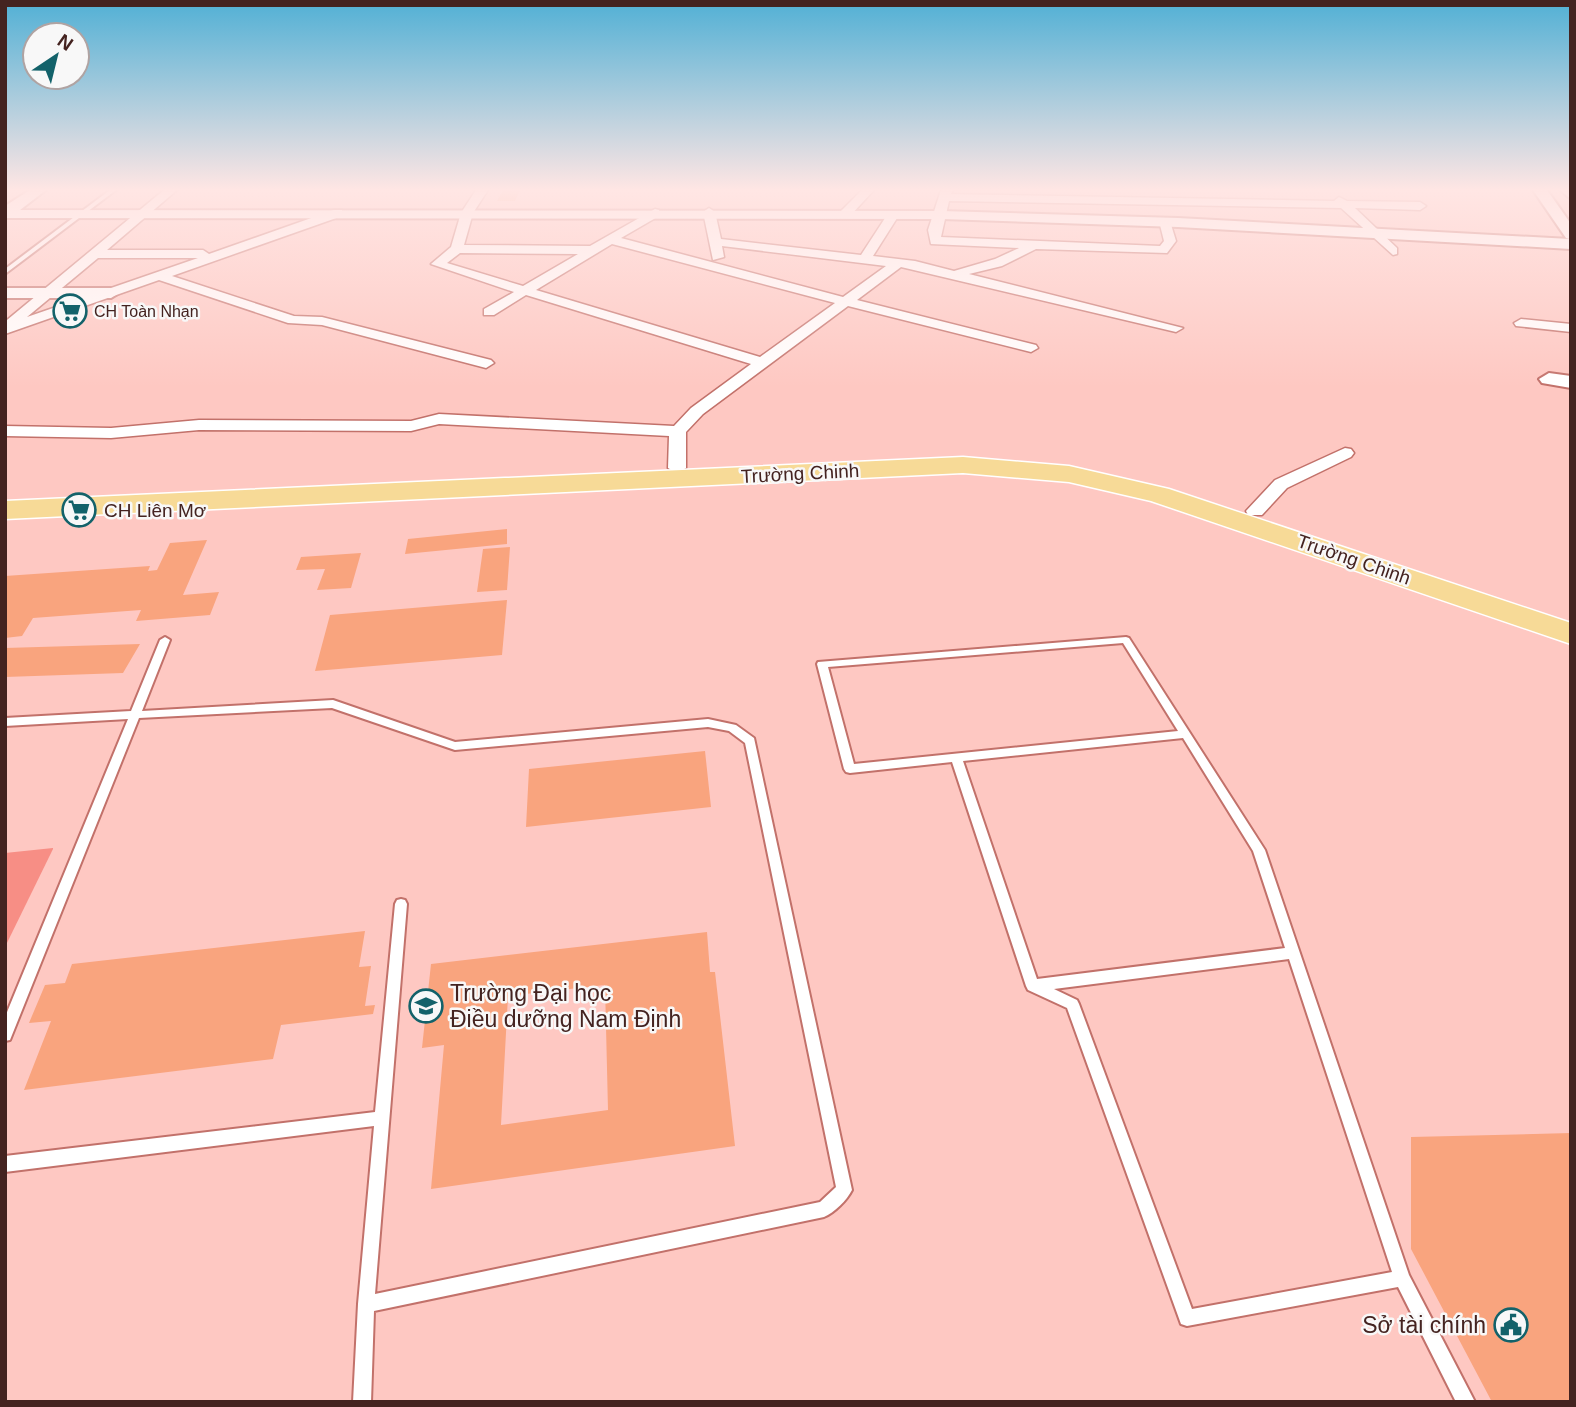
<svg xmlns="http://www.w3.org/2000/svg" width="1576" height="1407" viewBox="0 0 1576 1407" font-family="Helvetica,sans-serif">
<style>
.green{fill:#f78e85}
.building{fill:#f9a47e;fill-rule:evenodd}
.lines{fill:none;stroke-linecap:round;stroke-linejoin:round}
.service-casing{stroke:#c2716a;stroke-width:4}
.minor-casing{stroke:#c2716a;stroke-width:3}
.tertiary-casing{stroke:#c2716a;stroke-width:4}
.primary-casing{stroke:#fff;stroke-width:3}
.service{fill:#fff;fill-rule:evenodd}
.minor{fill:#fff;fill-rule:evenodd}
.tertiary{fill:#fff;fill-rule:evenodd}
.primary{fill:#f7da97;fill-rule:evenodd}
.labels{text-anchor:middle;stroke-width:5;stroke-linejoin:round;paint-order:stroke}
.far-poi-label{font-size:16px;fill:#442320;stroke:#f8f8f8;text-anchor:start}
.street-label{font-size:19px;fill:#442320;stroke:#f8f8f8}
.poi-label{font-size:19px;fill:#442320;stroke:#f8f8f8;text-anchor:start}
.near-poi-label{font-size:23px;fill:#442320;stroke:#f8f8f8;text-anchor:start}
</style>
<rect width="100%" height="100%" fill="#fec8c2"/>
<path class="green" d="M53 848V849L5 947V853Z"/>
<path class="building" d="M503 190H520L515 201H497Z
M507 529V544L405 554 408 539Z
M207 540 183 595 219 592 210 615 136 621 141 610 33 618 22 636 5 638V576L150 566 148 571 157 570 170 543Z
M510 547 507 590 477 592 483 549Z
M361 553 351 588 317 590 325 569 296 570 301 557Z
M507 600 502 655 315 671 330 615Z
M140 644 123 673 5 677V648Z
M705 751 711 807 526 827 529 769Z
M365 931 359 967 371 966 365 1006 375 1005 373 1014 281 1025 273 1059 24 1090 51 1021 29 1023 45 985 65 983 72 964Z
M707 932 710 972H715L735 1146 431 1189 444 1045 422 1048 431 964ZM605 985 608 1110 501 1125 508 996Z
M1571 1133V1402H1492L1411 1249V1137Z"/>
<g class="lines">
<defs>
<path id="service" d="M110 190H116L5 274V269Z
M165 637 170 640 142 711 333 700 455 742 708 719 736 725 754 738 852 1190C847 1200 834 1213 824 1217L374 1311 371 1402H353L358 1304 374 1126 5 1172V1156L375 1112 395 904 397 900 401 899 405 900 407 904 375 1294 820 1202 836 1187 745 743 729 731 708 727 455 750 332 708 139 718 12 1035 10 1040 5 1041V1017L128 719 5 726V718L131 711 160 640Z
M1126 637 1129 638 1265 850 1409 1275 1475 1402H1456L1398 1287 1187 1326 1181 1324 1067 1008 1028 990 1026 986 952 762 850 773 846 772 844 769 817 664 818 662ZM1123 643 1178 731 854 764 828 667ZM1183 738 1253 851 1285 948 1037 979 963 761ZM1289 959 1392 1272 1192 1309 1079 1004 1077 1000 1054 989Z"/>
<path id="minor" d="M164 190H177L107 250H203L209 254 334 210H342V216L172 276 294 316 322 317 491 360 494 363 486 368 322 325 288 323 159 280 5 334 7 320ZM98 258H198L27 317Z
M476 190H488L473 213 464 245 590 246 655 209 659 210V216L621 238 843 297 886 266 722 246 724 257 713 260 703 212 709 208 715 212 721 239 861 255 889 212 893 211 899 215 873 256 915 261 954 271 995 259 1019 248 931 244 928 230 941 190H953L951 194 1334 201 1339 197 1347 201 1420 202 1426 206 1420 210 1355 208 1397 248V254L1393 255 1341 208 949 201 941 237 1160 246 1164 241 1159 221 1169 218 1176 241 1167 253 1036 249 1002 266 969 274 1183 328 1176 332 901 267 857 300 1036 345 1038 348 1031 352 848 306 703 414 686 432V468L677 473 668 468 669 436 439 424 411 431 199 430 111 438 5 436V426L111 428 199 420 411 421 439 414 674 426 691 408 751 364 526 295 494 315H484V309L514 292 431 264 451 247 461 213ZM612 244 835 303 760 357 536 290ZM460 253 578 254 523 286 447 263Z
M862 190H874L849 217H841V211Z
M1521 319 1571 324V332L1516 326 1514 323Z
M1345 448 1351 449 1354 453 1351 457 1287 488 1262 515H1248L1246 511 1275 480Z"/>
<path id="tertiary" d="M30 190H46L20 210 942 211 1178 218 1570 239 1566 238 1533 190H1547L1571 224V249L1178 227 942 219 5 218V206Z
M1560 190H1571V199Z
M5 288H111L119 293 111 298H5Z
M1549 373 1571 376V388L1542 383 1539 379Z"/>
<path id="primary" d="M963 457 1069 466 1169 489 1571 623V644L1151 501 1069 482 963 473 5 519V501Z"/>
</defs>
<use href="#service" class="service-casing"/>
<use href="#minor" class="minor-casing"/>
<use href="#tertiary" class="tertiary-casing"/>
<use href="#primary" class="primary-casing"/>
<use href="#service" class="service"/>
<use href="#minor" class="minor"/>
<use href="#tertiary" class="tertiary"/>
<use href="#primary" class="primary"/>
</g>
<linearGradient id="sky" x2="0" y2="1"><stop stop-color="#51b0d5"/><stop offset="0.49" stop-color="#ffe6e4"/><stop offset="1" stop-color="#ffe6e4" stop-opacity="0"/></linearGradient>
<rect width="1576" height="387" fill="url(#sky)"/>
<defs>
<symbol id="supermarket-ring" viewBox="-11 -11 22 22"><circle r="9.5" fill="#f8f8f8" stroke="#13626a" stroke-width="1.5"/><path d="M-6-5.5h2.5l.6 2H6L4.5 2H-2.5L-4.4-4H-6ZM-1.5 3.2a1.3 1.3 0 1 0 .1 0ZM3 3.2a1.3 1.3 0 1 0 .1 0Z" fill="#13626a"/></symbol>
<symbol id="university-ring" viewBox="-11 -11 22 22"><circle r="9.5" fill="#f8f8f8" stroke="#13626a" stroke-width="1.5"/><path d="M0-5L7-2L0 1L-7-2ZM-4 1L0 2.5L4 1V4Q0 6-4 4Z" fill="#13626a"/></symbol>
<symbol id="civic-ring" viewBox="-11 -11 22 22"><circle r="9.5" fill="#f8f8f8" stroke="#13626a" stroke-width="1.5"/><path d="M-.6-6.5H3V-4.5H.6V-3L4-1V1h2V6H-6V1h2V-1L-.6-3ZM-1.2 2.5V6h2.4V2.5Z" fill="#13626a"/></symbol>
</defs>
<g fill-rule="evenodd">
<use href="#supermarket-ring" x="51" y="292" width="38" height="38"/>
<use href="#supermarket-ring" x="60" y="491" width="38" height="38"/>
<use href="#university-ring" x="407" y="987" width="38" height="38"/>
<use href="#civic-ring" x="1492" y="1306" width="38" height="38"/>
</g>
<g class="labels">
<g class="far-poi-label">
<text x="94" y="317">CH Toàn Nhạn</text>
</g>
<g class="street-label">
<text transform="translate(800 473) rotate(-3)" y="7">Trường Chinh</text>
<text transform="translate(1354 559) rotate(19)" y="7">Trường Chinh</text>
</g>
<g class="poi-label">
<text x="104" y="517">CH Liên Mơ</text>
</g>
<g class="near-poi-label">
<text x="450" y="1001">Trường Đại học<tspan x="450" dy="26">Điều dưỡng Nam Định</tspan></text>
<text x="1486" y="1333" text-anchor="end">Sở tài chính</text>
</g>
</g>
<rect width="1576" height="1407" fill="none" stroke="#442320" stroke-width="14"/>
<g transform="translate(56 56) rotate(35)"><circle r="33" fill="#f8f8f8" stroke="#b0a3a2" stroke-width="2"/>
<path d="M0-5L12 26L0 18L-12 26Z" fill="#13626a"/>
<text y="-10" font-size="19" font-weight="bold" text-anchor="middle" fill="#442320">N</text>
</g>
</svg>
